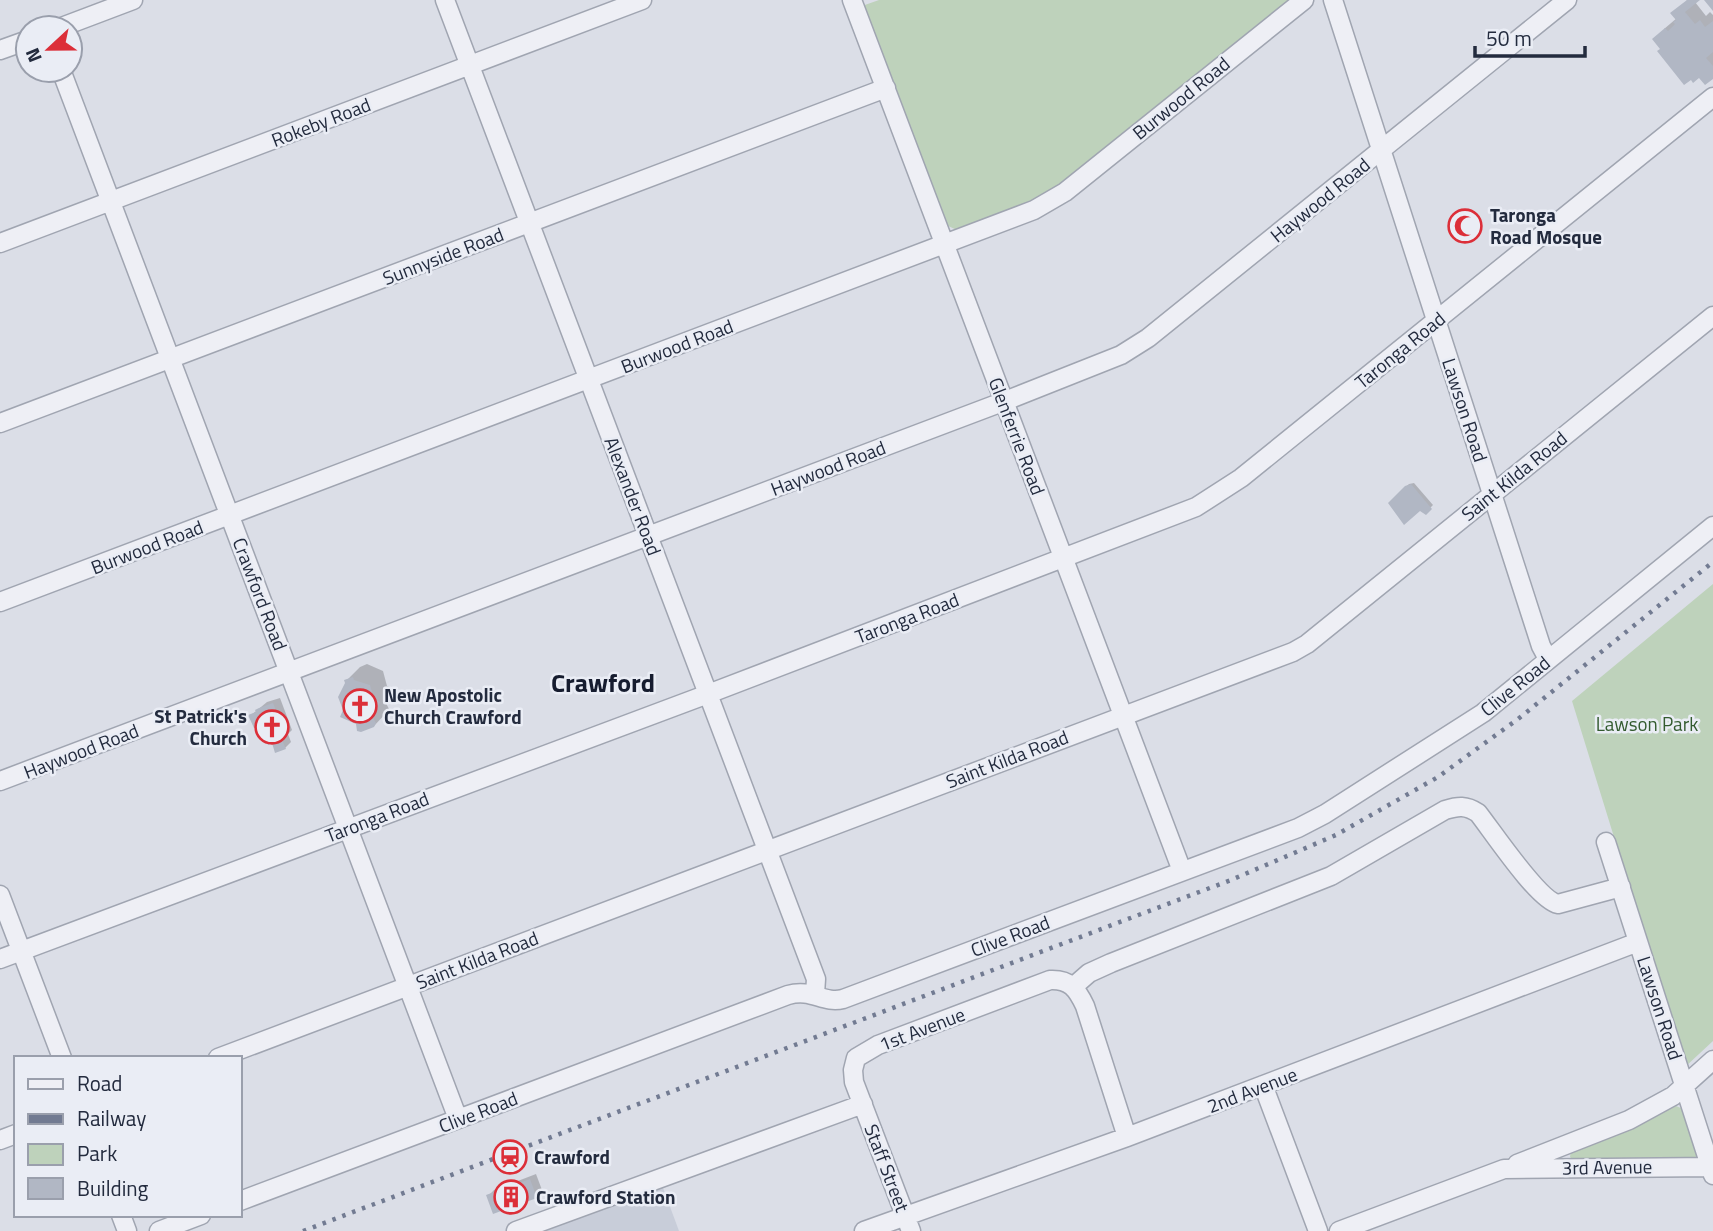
<svg xmlns="http://www.w3.org/2000/svg" width="1713" height="1231" viewBox="0 0 1713 1231" font-family="'Titillium Web',sans-serif">
<style>
.built{fill:#c8cdd9}
.green{fill:#bed2bb}
.shadow{fill:#0003}
.building{fill:#b1b7c4}
.lines{fill:none;stroke-linecap:round;stroke-linejoin:round}
.minor-casing{stroke:#a0a5b1;stroke-width:21}
.minor{stroke:#eeeff5;stroke-width:18}
.rail{stroke:#727b92;stroke-width:4.5;stroke-dasharray:3.5 7;stroke-linecap:butt}
.labels{text-anchor:middle;stroke-width:5;stroke-linejoin:round;paint-order:stroke}
.street-label{font-size:19px;fill:#232b3e;stroke:#eaedf5}
.poi-label{font-size:19px;font-weight:bold;fill:#232b3e;stroke:#eaedf5;text-anchor:start}
.park-label{font-size:19px;fill:#335b2f;stroke:#eaedf5}
.district-label{font-size:26px;font-weight:bold;fill:#161c2f;stroke:#eaedf5}
</style>
<rect width="100%" height="100%" fill="#dbdee7"/>
<path class="built" d="M659 1177 679 1231H516Z"/>
<path class="green" d="M879 0H1292L1040 201 959 231 946 225 862 6Z
M1713 584V1041L1685 1067 1572 701Z
M1676 1106 1683 1109 1698 1155 1696 1158 1574 1161 1570 1157 1571 1151 1639 1124Z"/>
<path class="shadow" d="M1687 0H1697L1695 2 1706 16 1710 12 1713 15V77L1699 76 1662 49 1664 29 1677 18Z
M1414 483 1433 505 1426 512 1390 503 1409 484Z
M367 664 383 671 387 686 393 688 386 703 389 709 388 711 374 726 358 723 345 710 346 681 360 667Z
M280 698 292 730 288 734 291 742 285 748 250 716 267 702Z
M536 1174 542 1190 536 1196H488L494 1190Z"/>
<path class="building" d="M1687 0H1700L1685 12 1695 24 1700 20 1705 27 1713 21V52L1706 58 1713 66V79L1705 85 1699 78 1693 83 1691 80 1684 85 1657 51 1660 49 1652 39 1665 28 1668 31 1675 24 1673 22 1676 20 1670 13Z
M1704 0H1713V11Z
M1411 484 1432 509 1426 515 1420 511 1404 525 1388 503 1405 486Z
M353 677 354 680 370 685 374 699 380 702 373 718 376 723 374 727 361 732 357 731 356 724 340 717 343 710 338 697 345 683 344 680Z
M273 703 287 738 282 740 286 749 275 753 272 743 268 745 261 726 254 728 248 715 256 712 255 710 259 708Z
M530 1179 537 1198 493 1214 486 1195Z"/>
<g class="lines">
<defs>
<path id="minor" d="M445 0 816 979 815 994
M852 0 1182 871
M1333 0 1541 646 1548 659
M59 28 133 0
M0 50 28 40
M61 70 458 1119
M0 243 642 0
M0 423 886 88
M0 602 1034 210 1065 192 1304 0
M0 781 1005 401 1121 355 1148 338 1567 0
M1606 842 1713 1175
M0 895 62 1058
M0 959 708 694 1196 507 1241 478 1713 97
M1073 987 1089 973 1111 963 1331 876 1445 810C1458 806 1466 805 1478 813 1493 832 1538 900 1558 904L1621 887
M218 1058 1293 652 1307 644 1713 316
M1263 1085 1318 1231
M0 1140 16 1134
M1517 1164 1629 1120 1673 1096 1713 1060
M240 1201 788 995C812 988 823 1004 843 999L1298 828 1325 814 1483 713 1713 526
M121 1215 127 1231
M159 1231 201 1215
M516 1231 863 1104
M864 1231 1127 1137 1638 942
M911 1231 854 1082 853 1070 856 1058 878 1045 1050 980C1070 979 1077 989 1085 1006L1127 1137
M1339 1231 1504 1169 1713 1167"/>
</defs>
<use href="#minor" class="minor-casing"/>
<use href="#minor" class="minor"/>
<path class="rail" d="M303 1231 1231 880 1336 835 1438 777 1518 719 1713 562"/>
</g>
<defs>
<symbol id="mosque-ring" viewBox="-11 -11 22 22"><circle r="9.5" fill="#eaedf5" stroke="#dc2f39" stroke-width="1.5"/><path d="M3.5-4.9A6 6 0 1 0 3.5 4.9A5 5 0 1 1 3.5-4.9Z" fill="#dc2f39"/></symbol>
<symbol id="church-ring" viewBox="-11 -11 22 22"><circle r="9.5" fill="#eaedf5" stroke="#dc2f39" stroke-width="1.5"/><path d="M-1.2-6h2.4v3.5h3.3v2.4h-3.3V6h-2.4V-.1h-3.3v-2.4h3.3Z" fill="#dc2f39"/></symbol>
<symbol id="station-ring" viewBox="-11 -11 22 22"><circle r="9.5" fill="#eaedf5" stroke="#dc2f39" stroke-width="1.5"/><path d="M-3-6H3Q5-6 5-4V2Q5 4 3 4L4.5 6H3L1.5 4h-3L-3 6H-4.5L-3 4Q-5 4-5 2V-4Q-5-6-3-6ZM-3.5-4v3h7v-3ZM-3.5 1v1.5H-2V1ZM2 1v1.5H3.5V1Z" fill="#dc2f39"/></symbol>
<symbol id="building-ring" viewBox="-11 -11 22 22"><circle r="9.5" fill="#eaedf5" stroke="#dc2f39" stroke-width="1.5"/><path d="M-4-6H4V6H1V3H-1V6H-4ZM-2.5-4.3h1.7v1.8h-1.7ZM.8-4.3h1.7v1.8H.8ZM-2.5-1h1.7V.8h-1.7ZM.8-1h1.7V.8H.8Z" fill="#dc2f39"/></symbol>
</defs>
<g fill-rule="evenodd">
<use href="#mosque-ring" x="1446" y="207" width="38" height="38"/>
<use href="#church-ring" x="341" y="687" width="38" height="38"/>
<use href="#church-ring" x="253" y="708" width="38" height="38"/>
<use href="#station-ring" x="491" y="1138" width="38" height="38"/>
<use href="#building-ring" x="492" y="1178" width="38" height="38"/>
</g>
<g class="labels">
<g class="street-label">
<text transform="translate(1181 98) rotate(-39)" y="7">Burwood Road</text>
<text transform="translate(321 122) rotate(-21)" y="7">Rokeby Road</text>
<text transform="translate(1320 200) rotate(-39)" y="7">Haywood Road</text>
<text transform="translate(443 256) rotate(-21)" y="7">Sunnyside Road</text>
<text transform="translate(677 346) rotate(-21)" y="7">Burwood Road</text>
<text transform="translate(1400 350) rotate(-39)" y="7">Taronga Road</text>
<text transform="translate(1465 410) rotate(72)" y="7">Lawson Road</text>
<text transform="translate(1017 436) rotate(69)" y="7">Glenferrie Road</text>
<text transform="translate(828 468) rotate(-21)" y="7">Haywood Road</text>
<text transform="translate(1514 476) rotate(-39)" y="7">Saint Kilda Road</text>
<text transform="translate(633 496) rotate(69)" y="7">Alexander Road</text>
<text transform="translate(147 547) rotate(-21)" y="7">Burwood Road</text>
<text transform="translate(260 594) rotate(69)" y="7">Crawford Road</text>
<text transform="translate(907 618) rotate(-21)" y="7">Taronga Road</text>
<text transform="translate(1515 686) rotate(-39)" y="7">Clive Road</text>
<text transform="translate(81 751) rotate(-21)" y="7">Haywood Road</text>
<text transform="translate(1007 759) rotate(-21)" y="7">Saint Kilda Road</text>
<text transform="translate(377 817) rotate(-21)" y="7">Taronga Road</text>
<text transform="translate(1010 936) rotate(-21)" y="7">Clive Road</text>
<text transform="translate(477 960) rotate(-21)" y="7">Saint Kilda Road</text>
<text transform="translate(1660 1008) rotate(72)" y="7">Lawson Road</text>
<text transform="translate(922 1029) rotate(-21)" y="7">1st Avenue</text>
<text transform="translate(1252 1090) rotate(-21)" y="7">2nd Avenue</text>
<text transform="translate(478 1112) rotate(-21)" y="7">Clive Road</text>
<text transform="translate(1607 1167) rotate(-1)" y="7">3rd Avenue</text>
<text transform="translate(887 1168) rotate(69)" y="7">Staff Street</text>
</g>
<g class="poi-label">
<text x="1490" y="222">Taronga<tspan x="1490" dy="22">Road Mosque</tspan></text>
<text x="384" y="702">New Apostolic<tspan x="384" dy="22">Church Crawford</tspan></text>
<text x="247" y="723" text-anchor="end">St Patrick's<tspan x="247" dy="22">Church</tspan></text>
<text x="534" y="1164">Crawford</text>
<text x="536" y="1204">Crawford Station</text>
</g>
<g class="park-label">
<text x="1647" y="731">Lawson Park</text>
</g>
<g class="district-label">
<text x="603" y="692">Crawford</text>
</g>
</g>
<rect x="14" y="1056" width="228" height="161" fill="#eaedf5" stroke="#9a9fac" stroke-width="2"/>
<rect x="28" y="1079" width="35" height="10" fill="#eeeff5" stroke="#9a9fac" stroke-width="2"/>
<text x="77" y="1091" font-size="21" fill="#232b3e">Road</text>
<rect x="28" y="1114" width="35" height="10" fill="#727b92" stroke="#9a9fac" stroke-width="2"/>
<text x="77" y="1126" font-size="21" fill="#232b3e">Railway</text>
<rect x="28" y="1144" width="35" height="21" fill="#bed2bb" stroke="#9a9fac" stroke-width="2"/>
<text x="77" y="1161" font-size="21" fill="#232b3e">Park</text>
<rect x="28" y="1178" width="35" height="21" fill="#b1b7c4" stroke="#9a9fac" stroke-width="2"/>
<text x="77" y="1196" font-size="21" fill="#232b3e">Building</text>
<g transform="translate(49 49) rotate(248)"><circle r="33" fill="#eaedf5" stroke="#9a9fac" stroke-width="2"/>
<path d="M0-5L12 26L0 18L-12 26Z" fill="#dc2f39"/>
<text y="-10" font-size="19" font-weight="bold" text-anchor="middle" fill="#232b3e">N</text>
</g>
<path d="M1475 46v10h110v-10" fill="none" stroke="#232b3e" stroke-width="3.5"/>
<text x="1486" y="46" font-size="21" fill="#232b3e" stroke="#eaedf5" stroke-width="5" paint-order="stroke">50 m</text>
</svg>
